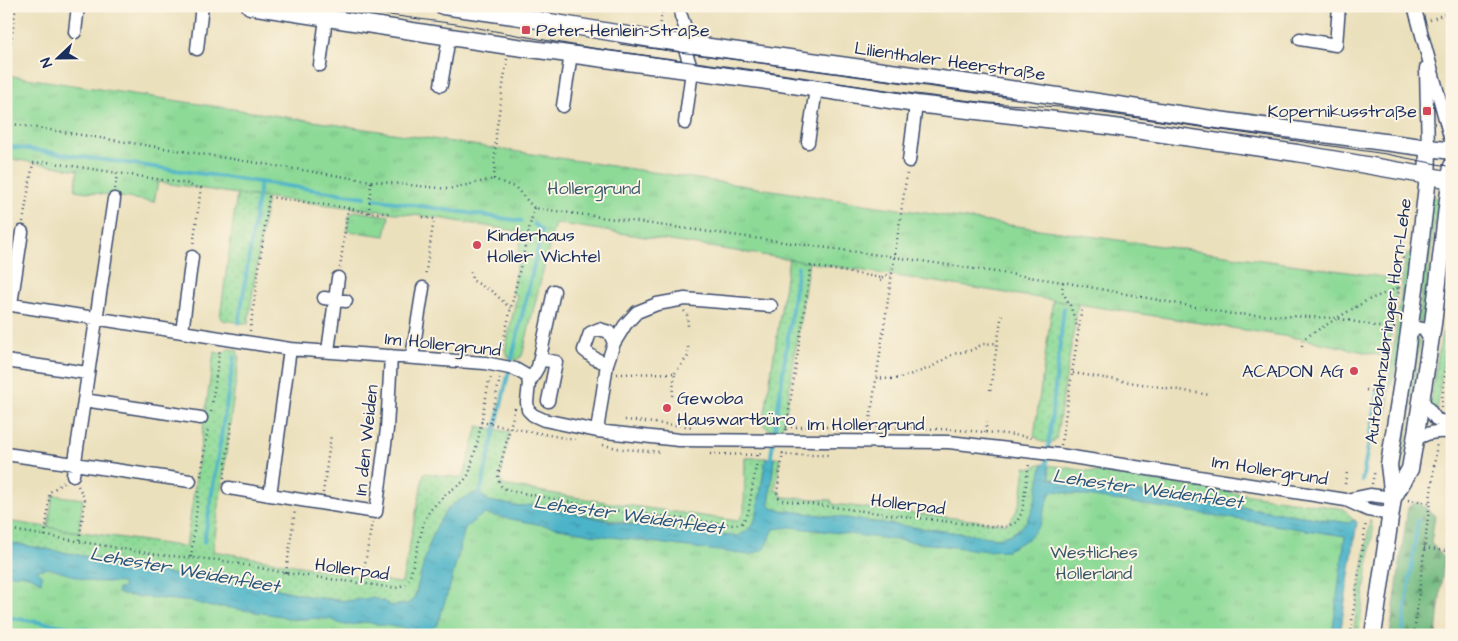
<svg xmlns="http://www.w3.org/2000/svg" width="1458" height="641" viewBox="0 0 1458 641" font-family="'Architects Daughter',sans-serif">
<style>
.grass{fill:url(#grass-dots);stroke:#54847a}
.forest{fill:url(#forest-firs);stroke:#46746f}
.park{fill:url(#park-tufts);stroke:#54847a}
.water{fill:url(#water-ripples);stroke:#337293}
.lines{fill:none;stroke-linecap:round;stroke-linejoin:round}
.stream{stroke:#4bb4c8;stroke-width:4}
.minor-casing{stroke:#3a4a6c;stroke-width:15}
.major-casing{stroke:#3a4a6c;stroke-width:19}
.path{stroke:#3a4a6c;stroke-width:2.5;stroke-dasharray:1 4;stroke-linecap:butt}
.minor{stroke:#fff;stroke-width:12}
.major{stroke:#fff;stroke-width:16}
.tram{stroke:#1b2f5e;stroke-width:1}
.poi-dot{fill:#d1495b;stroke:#fcf5e5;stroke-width:2}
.labels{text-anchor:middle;stroke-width:4;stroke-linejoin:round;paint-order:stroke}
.poi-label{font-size:18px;fill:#1b2f5e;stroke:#fcf5e5;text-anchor:start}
.street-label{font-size:18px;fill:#1b2f5e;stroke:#fcf5e5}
.park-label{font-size:18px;fill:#385a6c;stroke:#fcf5e5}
.water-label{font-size:19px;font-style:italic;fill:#29577e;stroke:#fcf5e5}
</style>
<defs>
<pattern id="grass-dots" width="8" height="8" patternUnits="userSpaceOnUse" patternTransform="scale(1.25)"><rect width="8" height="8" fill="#8dda97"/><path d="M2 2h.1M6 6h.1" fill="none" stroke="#79bb85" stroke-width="1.8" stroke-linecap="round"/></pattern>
<pattern id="forest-firs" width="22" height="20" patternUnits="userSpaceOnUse" patternTransform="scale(1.25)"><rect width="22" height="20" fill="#72ba80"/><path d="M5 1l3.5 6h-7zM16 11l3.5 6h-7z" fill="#5d986c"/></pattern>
<pattern id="park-tufts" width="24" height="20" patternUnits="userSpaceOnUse" patternTransform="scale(1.25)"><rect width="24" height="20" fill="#8dda97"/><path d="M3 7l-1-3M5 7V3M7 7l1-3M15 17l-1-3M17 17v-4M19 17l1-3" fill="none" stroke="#79bb85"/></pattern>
<pattern id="water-ripples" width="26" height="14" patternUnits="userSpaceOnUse" patternTransform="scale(1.25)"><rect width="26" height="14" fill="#4bb4c8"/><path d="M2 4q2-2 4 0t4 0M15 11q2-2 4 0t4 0" fill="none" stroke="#3e93a6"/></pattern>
</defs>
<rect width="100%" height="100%" fill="#fcf5e5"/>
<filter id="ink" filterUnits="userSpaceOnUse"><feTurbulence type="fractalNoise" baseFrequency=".02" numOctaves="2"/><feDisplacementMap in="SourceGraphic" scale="10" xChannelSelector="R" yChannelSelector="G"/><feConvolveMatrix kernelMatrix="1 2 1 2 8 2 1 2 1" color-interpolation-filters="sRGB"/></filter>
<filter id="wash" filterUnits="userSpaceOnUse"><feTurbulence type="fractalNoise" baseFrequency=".0096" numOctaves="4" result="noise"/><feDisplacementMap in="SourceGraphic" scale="20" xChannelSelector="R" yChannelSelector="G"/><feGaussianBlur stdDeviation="1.12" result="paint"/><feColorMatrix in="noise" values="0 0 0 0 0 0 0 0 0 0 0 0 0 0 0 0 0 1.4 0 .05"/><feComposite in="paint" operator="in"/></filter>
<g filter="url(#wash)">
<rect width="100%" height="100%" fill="#ebe0bc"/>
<path class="grass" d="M237 194 267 198 248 324 222 320 220 317Z
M1431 197 1438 198 1422 321 1418 323Z
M1412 252 1398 361 1390 389 1387 413 1385 412 1406 255Z
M789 258 809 261 784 425 777 431 770 430 763 425Z
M1053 300 1078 304 1056 439 1051 443 1042 442 1034 436Z
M1447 330 1437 412 1430 403 1442 333Z
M1416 339 1420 341 1400 478 1395 479Z
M229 349 237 350 239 357 213 551 399 583 402 582 424 473 463 478 478 426 510 432 500 479 503 485 591 500 738 521 744 512 745 458H766L757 513 754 523 747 532 738 536H729L702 531 684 533 663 530 536 505 516 506 489 501 480 494 430 543 414 599 407 604 391 606 383 601 372 599 347 601 312 597 274 588 234 583 217 574 188 578 161 572H148L133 565 6 542V521L186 547 214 352 222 354Z
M774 458H780L775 491H780L782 497 831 500 833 504 1006 524C1023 511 1022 487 1025 467L1033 468 1039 464H1043C1034 495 1038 532 997 538L774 509 769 506Z
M1048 465 1344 509 1353 520 1349 523 1051 478Z
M1370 520 1373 530 1358 635H1353Z"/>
<path class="forest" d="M1418 502 1435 515 1431 543 1444 558 1436 635H1390L1408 507Z"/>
<path class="park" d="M6 75 945 216 1398 279 1388 357 1303 339 555 223 522 356 517 360 509 358 505 351 517 295 512 293 522 232 438 218 237 194 158 182 154 202 75 190 78 170 6 158Z
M355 211 389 216 385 236 347 231 349 216Z
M1048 482 1353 530 1339 635H6V559L427 622 445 525 478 503 741 544 767 520 1004 544 1024 534Z
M53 495 83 499 79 532 48 527Z"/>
<path class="water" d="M766 458H774L769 505 774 509 997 538C1038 532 1034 495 1043 464L1048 465 1051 479 1349 523 1353 520H1355L1357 522 1340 635H1332L1345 536 1055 491 1050 493 1040 525 1028 539 1007 550 987 551 790 527 774 529 764 549 750 555 596 535 484 514 476 519 465 528 450 586 437 625 426 632 365 622C359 622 355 625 350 625 341 626 335 620 328 619 313 616 295 623 281 616L224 607H211L194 602 123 595 117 593 118 589 124 588 122 583 89 581 49 568 37 570 42 576 41 582C30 575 18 572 6 576V542L133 565 148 572H161L188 578H196L205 571 217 574 234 583 274 588 312 597 347 601 372 598 383 601 391 606 407 604 414 599C422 573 429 531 447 510 454 501 467 497 477 492L489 501 516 506 536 505 620 523 684 533 702 531 729 536H738L747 531 754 523 757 513Z"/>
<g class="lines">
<path class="stream" d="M6 146 365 197
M374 199 521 221
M239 323 260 183
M770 463 798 267
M1046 468 1064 308
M1362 481 1386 348
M479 498 542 231 534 224
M204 542 234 357
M6 617 121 635
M430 625 432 628 431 635
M1402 635 1418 520"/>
</g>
</g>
<g filter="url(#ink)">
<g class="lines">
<defs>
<path id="minor" d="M1414 6 1452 144
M681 16 685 27 683 43 692 71 685 123
M75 32 78 6
M1300 39 1336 45 1339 6
M197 49 202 6
M320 65 326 18
M1426 68 1428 149
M441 85 449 37
M563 106 571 54
M808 142 816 89
M909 161 916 104
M324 298 346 301
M6 304 290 349 485 363 515 369 527 376 529 383 527 402 528 410 533 415 544 420 597 431 679 440 949 442 1059 455 1346 500 1368 510 1391 514
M11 304 22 232
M182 332 192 257
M1409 336 1416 328 1423 329 1431 340
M290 349 270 495 376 512 387 429 391 356
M328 351 338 278
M412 357 423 288
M540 359 556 362 548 401
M6 361 87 373
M607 364 594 358 584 350 590 333 599 329 609 332 614 343
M529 383 538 367 554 291
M84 400 201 418
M1422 400 1436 419 1452 425
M597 431 607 364 614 343 625 325 637 312 657 304 685 299 771 306
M1415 440C1427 432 1438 430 1452 433
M6 454 190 481
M73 475 114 199
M229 488 270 495
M1346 500 1370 495 1393 498"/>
<path id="major" d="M250 6 509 46 761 80 916 104 1107 126 1297 153 1452 180
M443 6 514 16 652 39 984 85 1218 120 1452 151
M1393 498 1410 469 1415 440 1433 324 1452 166
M1373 635 1393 498 1389 465 1402 382 1416 281 1427 186 1428 149"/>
</defs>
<use href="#minor" class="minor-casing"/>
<use href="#major" class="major-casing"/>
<path class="path" d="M1430 20 1452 11
M660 28 663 6
M507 59 496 133 494 179 516 188 534 208 894 257 1063 282 1232 314 1337 318
M6 77 16 6
M6 123 371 181 448 189 494 179
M115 189 117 173
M369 213 371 181
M423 217 434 219 425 277
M23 222 33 163 47 162 189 184 193 187 201 188 193 246
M340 268 348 208
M471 272 472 280 493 292 510 308
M882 278 885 275 891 276
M1063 282 1062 291 1070 305 1078 329
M684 311 687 314 688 326
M1394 328 1403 257
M1394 330 1337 318 1366 301 1398 288
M250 331 269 197 348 208 369 213H391
M1302 346 1303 339 1336 319
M500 355 534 208
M675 373 689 355 688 347
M1073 373 1210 395
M617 374 675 373 672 396
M876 378 890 379 900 378 930 368 953 354 972 350 983 344 998 343
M990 390 1002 313
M1366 390 1385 393
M1441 407 1452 322
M515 408 498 475C499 487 502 488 512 491L612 510 733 525 742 523 748 513 758 455
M211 412 220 348
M625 420 694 427
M481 422 575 440
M490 423 500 378
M786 427C868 427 949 426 1030 437L1034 440
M869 427 907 173
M786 430 811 266 882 278 881 281
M985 432 987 422
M603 445 622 449 662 452
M1061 445 1082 308
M782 453 786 455H831
M783 453 777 492 778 497 781 500 870 512 983 526 1005 527 1017 522 1022 512 1029 464
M710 454 758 455 761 453
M201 476 208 428
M224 478 232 420
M1345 484 1347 472
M1372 484 1375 470
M78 486 85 499 79 542
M323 493 331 435
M1408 500 1429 503
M6 529 159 555 219 560 286 573 396 588 406 584 410 577 424 522 430 510 447 493 463 482 469 474 478 440 489 381 492 376
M45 536 50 492 64 482
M1424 548 1452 552
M191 557 199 489
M286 573 295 510
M362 582 372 522
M1350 635 1366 522
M1414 635 1437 442"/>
<use href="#minor" class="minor"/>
<use href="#major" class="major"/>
<path class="tram" d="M323 6 456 24 578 46 915 94 988 103 1060 107 1167 122 1386 154 1452 167
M382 6 412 11
M619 44 1015 97"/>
</g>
</g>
<g class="poi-dot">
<rect x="521" y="25" width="10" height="10" rx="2.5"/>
<rect x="1422" y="106" width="10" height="10" rx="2.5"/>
<circle cx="477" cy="245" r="5"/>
<circle cx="1354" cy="371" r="5"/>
<circle cx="667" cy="408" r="5"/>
</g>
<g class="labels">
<g class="poi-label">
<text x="536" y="36">Peter-Henlein-Straße</text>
<text x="1417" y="117" text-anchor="end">Kopernikusstraße</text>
<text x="487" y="241">Kinderhaus<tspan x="487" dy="21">Holler Wichtel</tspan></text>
<text x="1344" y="377" text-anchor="end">ACADON AG</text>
<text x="677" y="404">Gewoba<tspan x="677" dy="21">Hauswartbüro</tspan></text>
</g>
<g class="street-label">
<text transform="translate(950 61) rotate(8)" y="6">Lilienthaler Heerstraße</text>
<text transform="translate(1388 321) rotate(-82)" y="6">Autobahnzubringer Horn-Lehe</text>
<text transform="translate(443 344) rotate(6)" y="6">Im Hollergrund</text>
<text x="866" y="430">Im Hollergrund</text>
<text transform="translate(366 440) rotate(-84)" y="6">In den Weiden</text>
<text transform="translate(1270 470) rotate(9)" y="6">Im Hollergrund</text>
<text transform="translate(908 504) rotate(7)" y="6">Hollerpad</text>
<text transform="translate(352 569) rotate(8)" y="6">Hollerpad</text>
</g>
<g class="park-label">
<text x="594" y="194">Hollergrund</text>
<text x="1094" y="558">Westliches<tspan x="1094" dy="21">Hollerland</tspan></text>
</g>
<g class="water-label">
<text transform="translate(1148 488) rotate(8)" y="7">Lehester Weidenfleet</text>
<text transform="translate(629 514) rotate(8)" y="7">Lehester Weidenfleet</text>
<text transform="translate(185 569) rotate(10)" y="7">Lehester Weidenfleet</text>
</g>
</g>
<rect width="1458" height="641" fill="none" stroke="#fcf5e5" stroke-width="25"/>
<g transform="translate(58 58) rotate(248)" stroke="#fcf5e5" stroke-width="4" paint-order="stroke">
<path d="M0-4L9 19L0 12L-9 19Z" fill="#1b2f5e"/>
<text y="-8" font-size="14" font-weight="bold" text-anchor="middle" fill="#1b2f5e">N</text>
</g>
</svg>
